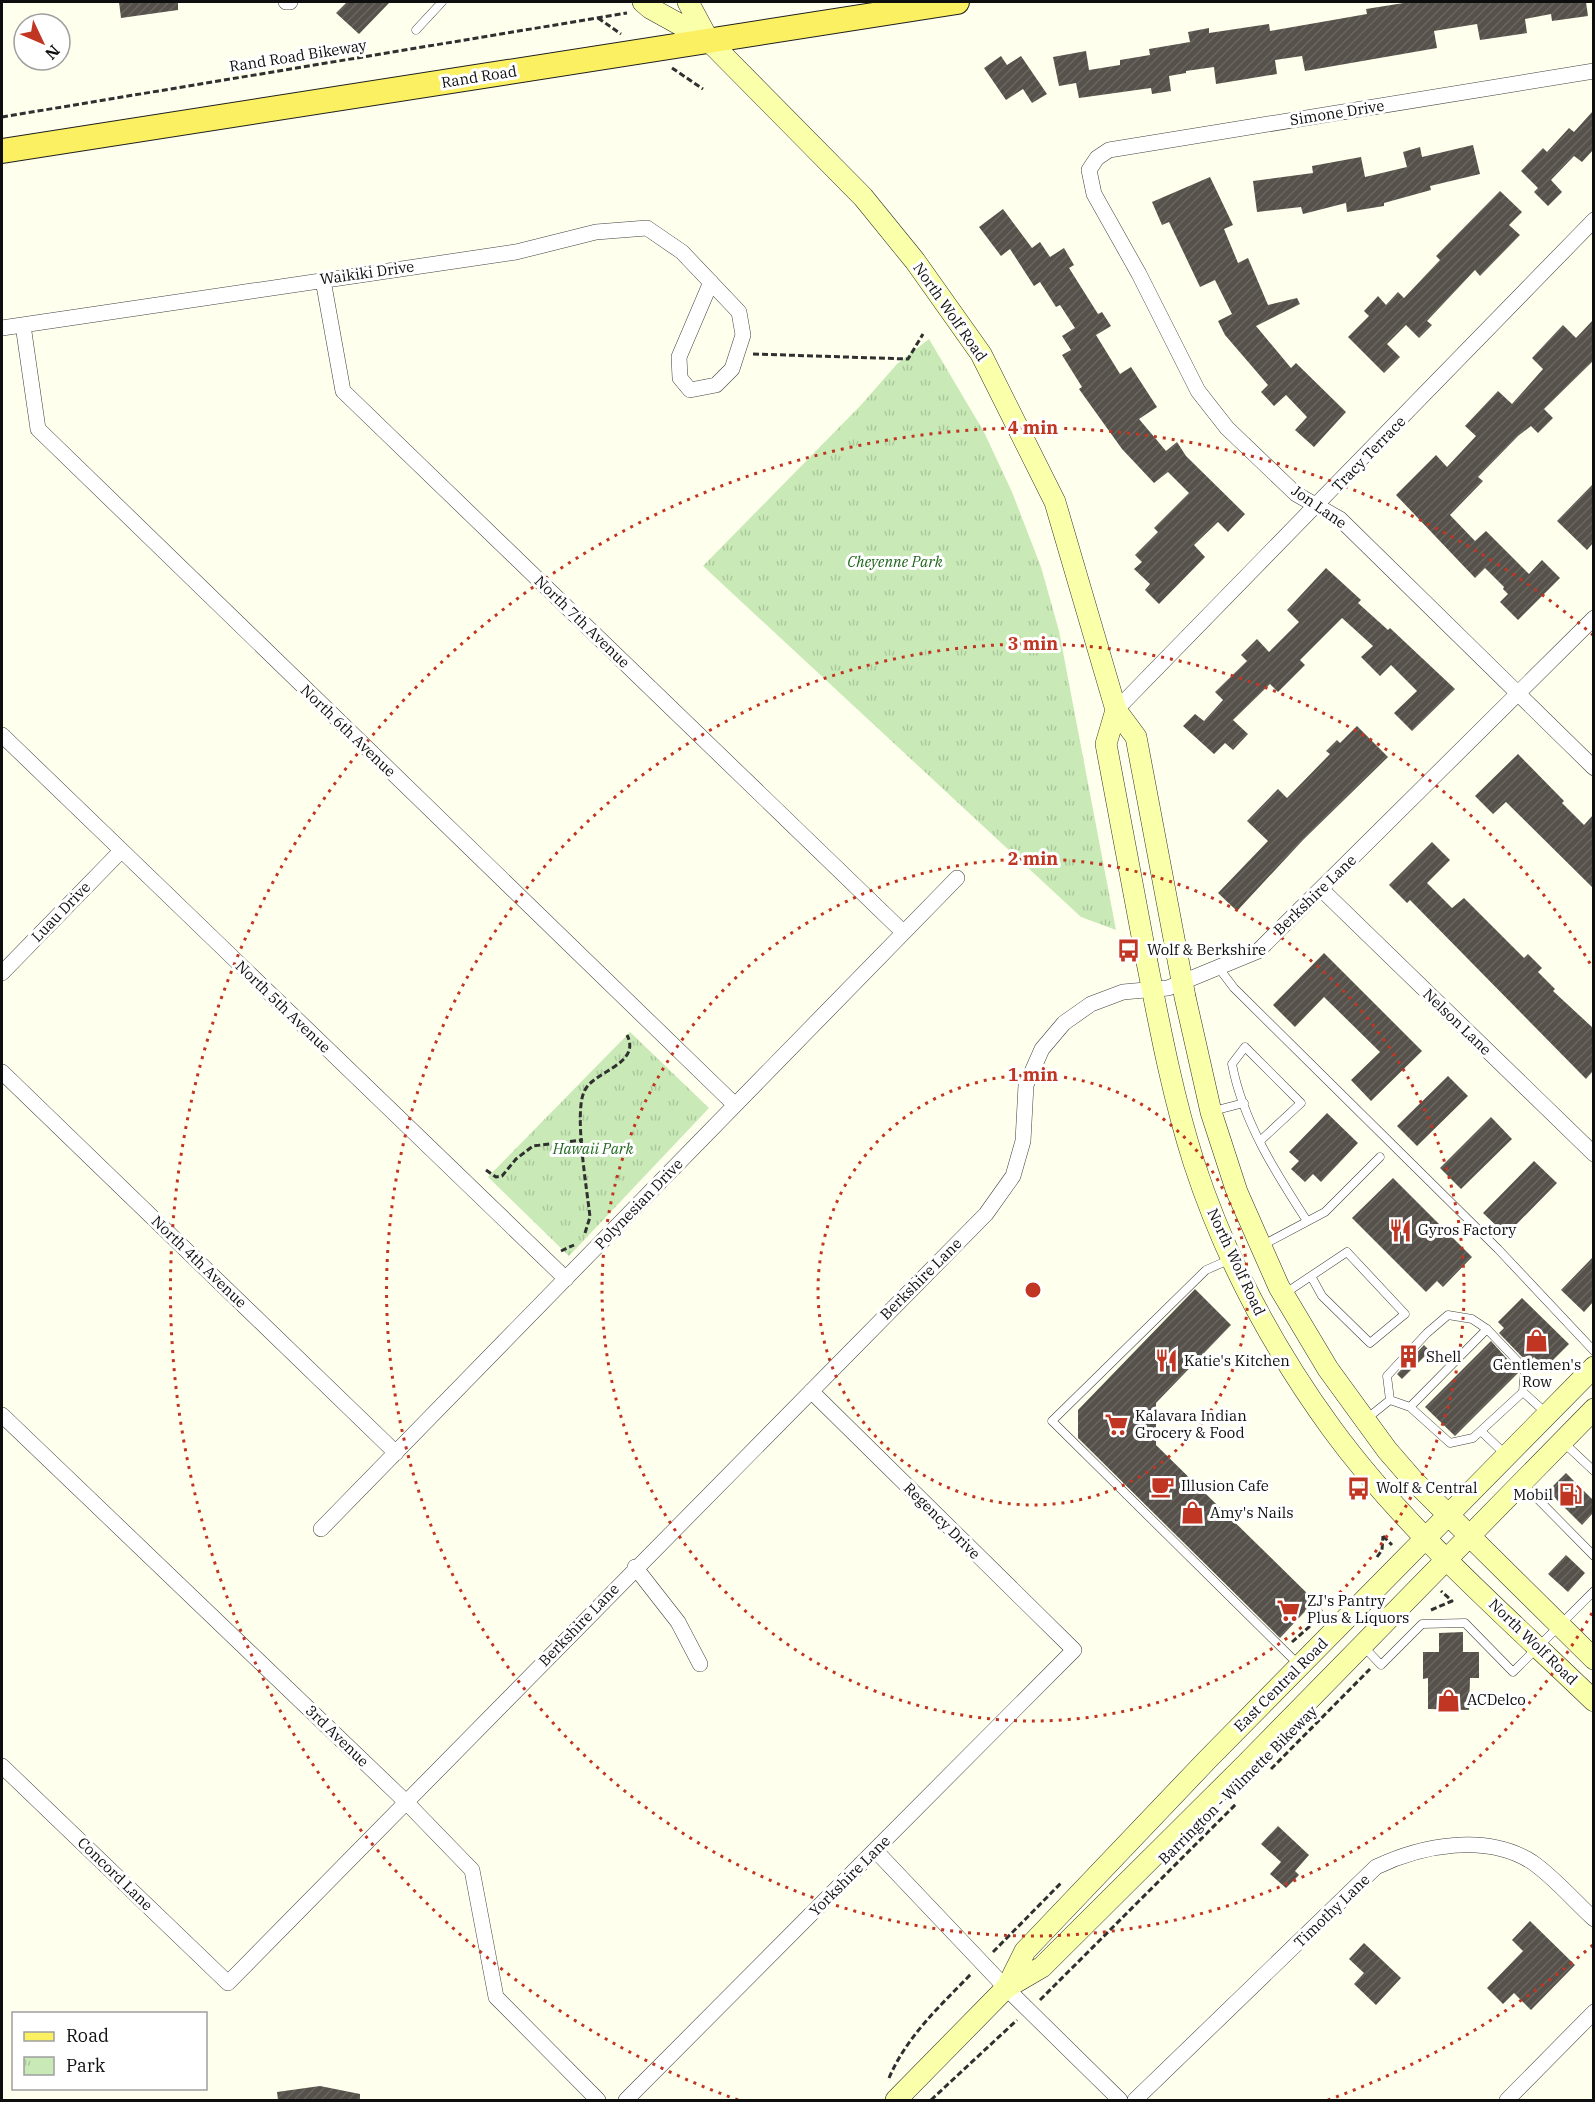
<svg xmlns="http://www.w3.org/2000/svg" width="1595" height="2102" viewBox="0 0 1595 2102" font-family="'IBM Plex Serif',serif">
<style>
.park{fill:url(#park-tufts)}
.building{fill:url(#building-hatch)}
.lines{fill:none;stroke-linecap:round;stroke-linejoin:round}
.lane-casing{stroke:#414141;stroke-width:9}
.street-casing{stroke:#414141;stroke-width:16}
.secondary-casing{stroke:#303030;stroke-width:22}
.primary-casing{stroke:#1f1f1f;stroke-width:26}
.path{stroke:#303030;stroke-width:3;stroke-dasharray:6 3;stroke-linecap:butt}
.lane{stroke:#fff;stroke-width:8}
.street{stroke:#fff;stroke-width:15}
.secondary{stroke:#faffa9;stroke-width:21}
.primary{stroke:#fbf062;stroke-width:24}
.ring{fill:none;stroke:#c13622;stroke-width:3;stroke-dasharray:3 6}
.labels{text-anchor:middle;stroke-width:6;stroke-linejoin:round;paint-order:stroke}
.street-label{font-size:15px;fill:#0e0e0e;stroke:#fff}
.park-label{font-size:15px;font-style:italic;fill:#1f671c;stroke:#fff}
.poi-label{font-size:15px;fill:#0e0e0e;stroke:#fff;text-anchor:start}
.centre{fill:#c13622;stroke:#fff;stroke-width:3}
.ring-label{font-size:18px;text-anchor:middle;font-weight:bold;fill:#c13622;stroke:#fff;stroke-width:6;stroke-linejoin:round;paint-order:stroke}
</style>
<defs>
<pattern id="park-tufts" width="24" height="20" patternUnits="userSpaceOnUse" patternTransform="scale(1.5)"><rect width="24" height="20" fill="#c9eab7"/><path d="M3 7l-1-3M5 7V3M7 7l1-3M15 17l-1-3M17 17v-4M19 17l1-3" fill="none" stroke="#abc89c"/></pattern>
<pattern id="building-hatch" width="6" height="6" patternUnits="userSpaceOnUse" patternTransform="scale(1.5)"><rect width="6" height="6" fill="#56514a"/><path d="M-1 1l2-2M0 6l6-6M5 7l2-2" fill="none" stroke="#696560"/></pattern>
</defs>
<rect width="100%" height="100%" fill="#ffe"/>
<path class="park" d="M929 339 984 432 1012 492 1041 567 1059 631 1116 930 1081 917 703 566 861 405 897 364Z
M630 1032 709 1108 569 1256 488 1177Z"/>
<path class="building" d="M119 2H178V10L121 18Z
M347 2H390L359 34 336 13Z
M1410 2H1586L1588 16 1552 21 1551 14 1525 19 1527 33 1480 40 1477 24 1434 31 1437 48 1305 71 1302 56 1275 60 1277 74 1216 84 1214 67 1186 71V73L1169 76 1171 91 1152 94 1151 88 1079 98 1076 83 1059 86 1053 57 1086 51 1089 70 1120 65V60L1150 55 1149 49 1190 42 1188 32 1209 28V33L1269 24 1270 31 1367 14 1366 9Z
M1001 56 1007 65 1021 56 1047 94 1032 103 1023 89 1006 100 984 68Z
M1593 111V150L1582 162 1574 156 1551 180 1562 192 1548 206 1534 192 1538 188 1521 171 1543 148 1547 152 1569 128 1574 132Z
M1473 145 1480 174 1430 186 1431 190 1384 203V206L1347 212 1346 203 1303 214 1301 207 1257 212 1253 181 1313 173 1312 166 1361 157 1365 177 1407 167 1403 152 1420 147 1422 157Z
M1210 177 1233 225 1224 229 1238 263 1248 258 1268 305 1297 298 1300 304 1256 326 1291 368 1296 363 1346 412 1314 447 1295 430 1307 417 1286 395 1274 406 1261 392 1268 385 1225 335 1218 321 1232 314 1215 280 1200 287 1169 222 1162 225 1152 202Z
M1500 191 1522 212 1509 225 1520 235 1480 276 1475 270 1427 321 1432 325 1419 338 1406 325 1387 344 1400 357 1384 373 1348 337 1369 316 1364 311 1378 296 1386 305 1398 292 1404 298 1440 260 1436 256Z
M1003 209 1032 248 1040 242 1050 257 1064 248 1074 265 1069 268 1098 314 1102 312 1111 326 1096 335 1120 374 1131 367 1157 407 1139 419 1166 451 1177 442 1186 456 1245 514 1228 532 1218 522 1194 545 1205 557 1159 604 1145 590 1150 584 1134 569 1142 562 1135 555 1158 532 1154 528 1189 493 1168 472 1154 483 1122 449 1079 389 1082 387 1062 355 1071 350 1062 336 1075 328 1060 305 1056 307 1040 282 1034 286 1010 249 1001 256 979 227Z
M1593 320V361L1544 409 1553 418 1538 433 1531 426 1518 436 1478 477 1483 481 1450 515 1475 541 1486 531 1529 574 1542 560 1560 578 1518 620 1500 602 1508 594 1503 589 1504 587 1485 568 1475 578 1396 495 1436 455 1447 467 1476 436 1465 426 1498 391 1512 404 1543 369 1532 358 1563 325 1576 338Z
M1593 484V543L1587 550 1557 521Z
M1326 568 1361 600 1358 603 1388 630 1390 628 1455 689 1412 731 1394 713 1417 691 1391 665 1380 676 1361 657 1373 646 1342 618 1300 660 1305 665 1278 692 1270 684 1233 720 1248 734 1233 750 1225 743 1214 754 1183 726 1195 714 1204 721 1223 700 1215 692 1247 661 1241 655 1257 639 1269 652 1299 622 1287 610Z
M1357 726 1388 757 1303 840 1237 911 1218 893 1268 841 1247 821 1278 789 1287 798 1330 754 1326 751 1337 740 1340 743Z
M1518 754 1564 801 1562 803 1584 825 1593 815V888L1506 802 1493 814 1475 796Z
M1432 842 1450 860 1427 883 1452 908 1464 898 1524 958 1528 954 1542 968 1538 972 1555 989 1553 991 1593 1028V1071L1586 1079 1410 900 1407 903 1389 885Z
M1324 953 1422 1051 1371 1101 1351 1080 1380 1052 1324 997 1295 1027 1273 1005Z
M1448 1076 1468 1096 1417 1146 1397 1126Z
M1327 1113 1358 1143 1321 1182 1313 1174 1305 1182 1291 1169 1299 1161 1289 1152Z
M1491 1117 1512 1139 1461 1189 1440 1168Z
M1534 1161 1557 1183 1506 1235 1483 1213Z
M1393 1178 1472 1257 1443 1287 1437 1281 1426 1292 1352 1218Z
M1593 1257V1302L1584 1312 1561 1290Z
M1195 1289 1231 1325 1156 1403V1445L1315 1601 1280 1638 1078 1438V1410Z
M1522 1298 1569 1344 1545 1368 1534 1357 1528 1363 1499 1333 1504 1328 1498 1322Z
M1491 1341 1519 1372 1455 1436 1425 1407Z
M1424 1345 1430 1351 1402 1379 1397 1374Z
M1566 1473 1593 1500V1513L1582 1525 1548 1491Z
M1566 1555 1585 1573 1568 1592 1548 1574Z
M1463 1632V1652H1479V1678H1470L1469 1710 1428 1709V1678L1423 1679V1652H1439V1633Z
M1278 1826 1309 1855 1295 1871 1299 1875 1286 1888 1270 1874 1281 1862 1261 1844Z
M1530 1921 1575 1965 1531 2010 1514 1993 1503 2004 1487 1988 1523 1951 1512 1940Z
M1364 1943 1401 1978 1376 2005 1354 1984 1364 1973 1349 1959Z
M320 2086 360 2094V2100H278L277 2092Z"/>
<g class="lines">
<defs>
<path id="lane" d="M416 30 442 2
M1218 967 1234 988 1498 1249 1594 1351
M1213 1111 1244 1103
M1260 1141 1301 1103 1245 1047 1232 1064C1243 1122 1276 1173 1307 1221
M1261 1246 1325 1212 1380 1157
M1231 1259 1206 1270 1052 1421 1299 1665
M1284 1294 1347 1252 1405 1314 1370 1343 1322 1296 1311 1276
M1487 1329 1410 1407 1450 1443 1473 1438 1523 1392
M1390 1400 1410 1407
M1365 1420 1390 1400 1387 1376 1427 1333 1448 1315 1472 1319 1487 1329 1525 1369 1523 1392 1546 1413
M1481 1431 1506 1455
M1563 1442 1594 1471
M1522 1483 1594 1556
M1364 1647 1381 1665 1422 1624 1465 1623 1513 1672 1594 1591"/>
<path id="street" d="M286 2H290
M1594 71 1109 150 1097 158 1089 170 1094 194 1139 274 1198 391 1227 428 1296 494 1340 519 1594 768
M323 280 343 391 903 932
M23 325 38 429 735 1105
M2 328 516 252 596 232 647 228 682 252 739 312 743 335 732 369 716 385 690 390 680 378 679 357 711 282
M1116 710 1594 220
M2 735 566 1279
M1321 889 1594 1154
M2 973 121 851
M2 1072 396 1453
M2 1415 407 1803 472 1870 496 1997 598 2100
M321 1529 957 878
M635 1567 678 1622 700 1664
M2 1766 228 1983 986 1214 1013 1176 1023 1141 1026 1085 1042 1049 1064 1023 1091 1004 1123 992 1168 988 1258 951 1594 618
M875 1850 1006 1988 1120 2100
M626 2100 1074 1650 811 1391
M1135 2100 1376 1867C1422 1845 1486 1833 1532 1862 1554 1877 1574 1901 1594 1919
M1507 2100 1594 2012"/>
<path id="secondary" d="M643 2 650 8 708 40
M688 2 709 41 863 197 915 261 981 354 1055 502 1116 710 1136 737 1185 997 1211 1112 1237 1192 1279 1287 1328 1369 1387 1450 1413 1480 1594 1659
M1116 710 1106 744C1119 814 1132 883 1145 952 1159 1023 1172 1094 1194 1163 1225 1258 1273 1348 1332 1429 1406 1530 1504 1614 1594 1701
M1007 1987 1025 1951 1207 1760 1594 1367
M896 2100 1006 1988 1042 1967 1245 1765 1594 1409"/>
<path id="primary" d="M2 151 957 2"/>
</defs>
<use href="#lane" class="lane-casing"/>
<use href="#street" class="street-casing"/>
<use href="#secondary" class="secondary-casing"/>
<use href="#primary" class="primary-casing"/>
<path class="path" d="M598 18 621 34
M672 68 703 89
M2 117 627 13
M753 354 908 359 923 334
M486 1170 496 1177 502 1176 516 1159 533 1146 583 1140
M585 1233 590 1217C587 1189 574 1114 584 1092 592 1071 642 1065 627 1035
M561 1251 574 1245
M1383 1536 1392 1545
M1377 1557 1382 1550 1383 1536
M1431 1610 1452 1601 1441 1591
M1292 1642 1310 1626
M1271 1769 1370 1669
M993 1952 1062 1882
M1040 2000 1237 1803
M889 2078C907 2036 940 2006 971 1974
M931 2100 1017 2020"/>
<use href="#lane" class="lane"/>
<use href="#street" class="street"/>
<use href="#secondary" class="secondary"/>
<use href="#primary" class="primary"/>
</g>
<g class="ring">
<circle cx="1033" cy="1290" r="215"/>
<circle cx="1033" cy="1290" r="431"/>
<path d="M1592 1613A646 646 0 1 1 1592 967"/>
<path d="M1593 1945A862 862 0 0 1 1328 2100M738 2100A862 862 0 1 1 1593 635"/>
</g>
<defs>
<symbol id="bus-bare" viewBox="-9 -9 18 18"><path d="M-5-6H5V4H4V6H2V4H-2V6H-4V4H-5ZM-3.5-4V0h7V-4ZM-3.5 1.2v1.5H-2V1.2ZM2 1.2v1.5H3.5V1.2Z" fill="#c13622" stroke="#fff" stroke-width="2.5" paint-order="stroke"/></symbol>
<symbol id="restaurant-bare" viewBox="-9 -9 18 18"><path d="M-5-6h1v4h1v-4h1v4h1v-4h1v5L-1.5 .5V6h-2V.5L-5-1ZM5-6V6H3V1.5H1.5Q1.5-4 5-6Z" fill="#c13622" stroke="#fff" stroke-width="2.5" paint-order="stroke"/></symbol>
<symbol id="shop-bare" viewBox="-9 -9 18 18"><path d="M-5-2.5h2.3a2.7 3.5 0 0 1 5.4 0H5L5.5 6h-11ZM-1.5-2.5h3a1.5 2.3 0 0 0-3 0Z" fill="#c13622" stroke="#fff" stroke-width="2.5" paint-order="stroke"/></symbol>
<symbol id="building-bare" viewBox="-9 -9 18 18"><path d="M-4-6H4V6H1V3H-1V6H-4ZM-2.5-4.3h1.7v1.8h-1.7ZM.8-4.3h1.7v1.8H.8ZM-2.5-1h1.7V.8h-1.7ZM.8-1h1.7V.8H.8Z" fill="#c13622" stroke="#fff" stroke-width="2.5" paint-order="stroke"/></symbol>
<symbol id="supermarket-bare" viewBox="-9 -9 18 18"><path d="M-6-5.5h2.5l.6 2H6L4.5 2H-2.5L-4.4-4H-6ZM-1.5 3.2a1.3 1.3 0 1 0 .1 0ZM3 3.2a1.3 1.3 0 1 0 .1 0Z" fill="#c13622" stroke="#fff" stroke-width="2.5" paint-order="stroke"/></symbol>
<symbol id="cafe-bare" viewBox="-9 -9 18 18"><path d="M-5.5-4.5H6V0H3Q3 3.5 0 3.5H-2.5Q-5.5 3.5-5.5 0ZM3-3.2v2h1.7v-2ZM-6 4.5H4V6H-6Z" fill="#c13622" stroke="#fff" stroke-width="2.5" paint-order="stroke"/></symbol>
<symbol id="fuel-bare" viewBox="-9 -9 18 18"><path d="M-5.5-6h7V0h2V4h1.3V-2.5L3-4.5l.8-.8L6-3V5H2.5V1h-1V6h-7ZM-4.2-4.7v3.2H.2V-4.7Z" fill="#c13622" stroke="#fff" stroke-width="2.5" paint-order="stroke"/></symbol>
</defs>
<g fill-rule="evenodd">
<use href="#bus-bare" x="1112" y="934" width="33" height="33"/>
<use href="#restaurant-bare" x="1384" y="1214" width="33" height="33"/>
<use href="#shop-bare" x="1520" y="1324" width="33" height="33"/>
<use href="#building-bare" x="1392" y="1340" width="33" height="33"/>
<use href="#restaurant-bare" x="1150" y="1344" width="33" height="33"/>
<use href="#supermarket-bare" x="1100" y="1408" width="33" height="33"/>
<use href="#cafe-bare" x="1146" y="1470" width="33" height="33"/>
<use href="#bus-bare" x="1342" y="1472" width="33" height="33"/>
<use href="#fuel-bare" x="1554" y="1478" width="33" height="33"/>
<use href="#shop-bare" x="1176" y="1496" width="33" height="33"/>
<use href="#supermarket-bare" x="1272" y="1594" width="33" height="33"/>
<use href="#shop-bare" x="1432" y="1684" width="33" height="33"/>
</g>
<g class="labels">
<g class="street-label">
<text transform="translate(298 56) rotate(-9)" y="5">Rand Road Bikeway</text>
<text transform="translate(479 77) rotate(-9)" y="5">Rand Road</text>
<text transform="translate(1337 113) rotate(-9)" y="5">Simone Drive</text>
<text transform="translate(367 273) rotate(-8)" y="5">Waikiki Drive</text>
<text transform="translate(950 312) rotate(55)" y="5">North Wolf Road</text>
<text transform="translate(1369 454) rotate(-46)" y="5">Tracy Terrace</text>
<text transform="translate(1319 507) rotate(35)" y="5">Jon Lane</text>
<text transform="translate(582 622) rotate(44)" y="5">North 7th Avenue</text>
<text transform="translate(348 731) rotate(44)" y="5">North 6th Avenue</text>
<text transform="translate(1315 895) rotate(-44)" y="5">Berkshire Lane</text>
<text transform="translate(61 912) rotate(-46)" y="5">Luau Drive</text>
<text transform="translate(283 1007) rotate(44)" y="5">North 5th Avenue</text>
<text transform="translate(1457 1022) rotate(44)" y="5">Nelson Lane</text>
<text transform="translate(639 1204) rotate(-46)" y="5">Polynesian Drive</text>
<text transform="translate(199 1262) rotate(44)" y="5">North 4th Avenue</text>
<text transform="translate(1236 1262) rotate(65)" y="5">North Wolf Road</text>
<text transform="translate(921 1279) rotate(-45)" y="5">Berkshire Lane</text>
<text transform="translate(942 1521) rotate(45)" y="5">Regency Drive</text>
<text transform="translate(579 1625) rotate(-46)" y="5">Berkshire Lane</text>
<text transform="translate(1533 1642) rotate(44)" y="5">North Wolf Road</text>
<text transform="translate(1281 1685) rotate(-45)" y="5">East Central Road</text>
<text transform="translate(337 1736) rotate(44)" y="5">3rd Avenue</text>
<text transform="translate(1238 1785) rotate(-45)" y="5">Barrington - Wilmette Bikeway</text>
<text transform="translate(115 1874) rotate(44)" y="5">Concord Lane</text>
<text transform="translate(850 1876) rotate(-45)" y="5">Yorkshire Lane</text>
<text transform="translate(1332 1911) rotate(-44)" y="5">Timothy Lane</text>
</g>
<g class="park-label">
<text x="895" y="567">Cheyenne Park</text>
<text x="593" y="1154">Hawaii Park</text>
</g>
<g class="poi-label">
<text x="1147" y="955">Wolf &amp; Berkshire</text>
<text x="1418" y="1235">Gyros Factory</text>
<text x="1426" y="1362">Shell</text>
<text x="1184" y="1366">Katie's Kitchen</text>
<text x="1537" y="1370" text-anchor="middle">Gentlemen's<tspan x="1537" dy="17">Row</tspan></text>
<text x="1135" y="1421">Kalavara Indian<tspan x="1135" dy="17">Grocery &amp; Food</tspan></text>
<text x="1181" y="1491">Illusion Cafe</text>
<text x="1376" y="1493">Wolf &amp; Central</text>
<text x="1553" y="1500" text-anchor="end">Mobil</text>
<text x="1210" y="1518">Amy's Nails</text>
<text x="1307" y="1606">ZJ's Pantry<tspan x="1307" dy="17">Plus &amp; Liquors</tspan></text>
<text x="1467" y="1705">ACDelco</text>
</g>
</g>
<circle cx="1033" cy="1290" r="9" class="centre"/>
<g class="ring-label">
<text x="1033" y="434">4 min</text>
<text x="1033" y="650">3 min</text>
<text x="1033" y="865">2 min</text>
<text x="1033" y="1081">1 min</text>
</g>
<rect width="1595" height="2102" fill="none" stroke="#0e0e0e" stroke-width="6"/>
<rect x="12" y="2012" width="195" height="78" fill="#ffffff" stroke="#9f9f9f" stroke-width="1.5"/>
<rect x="24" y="2032" width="30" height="9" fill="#fbf062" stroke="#9f9f9f" stroke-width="1.5"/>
<text x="66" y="2042" font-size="18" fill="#0e0e0e">Road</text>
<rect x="24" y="2057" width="30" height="18" fill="url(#park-tufts)" stroke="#9f9f9f" stroke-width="1.5"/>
<text x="66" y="2072" font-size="18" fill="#0e0e0e">Park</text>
<g transform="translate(42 42) rotate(134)"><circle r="28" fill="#ffffff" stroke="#9f9f9f" stroke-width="1.5"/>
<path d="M0-4.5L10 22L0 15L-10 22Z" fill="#c13622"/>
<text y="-9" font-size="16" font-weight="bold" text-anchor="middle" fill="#0e0e0e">N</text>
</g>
</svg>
